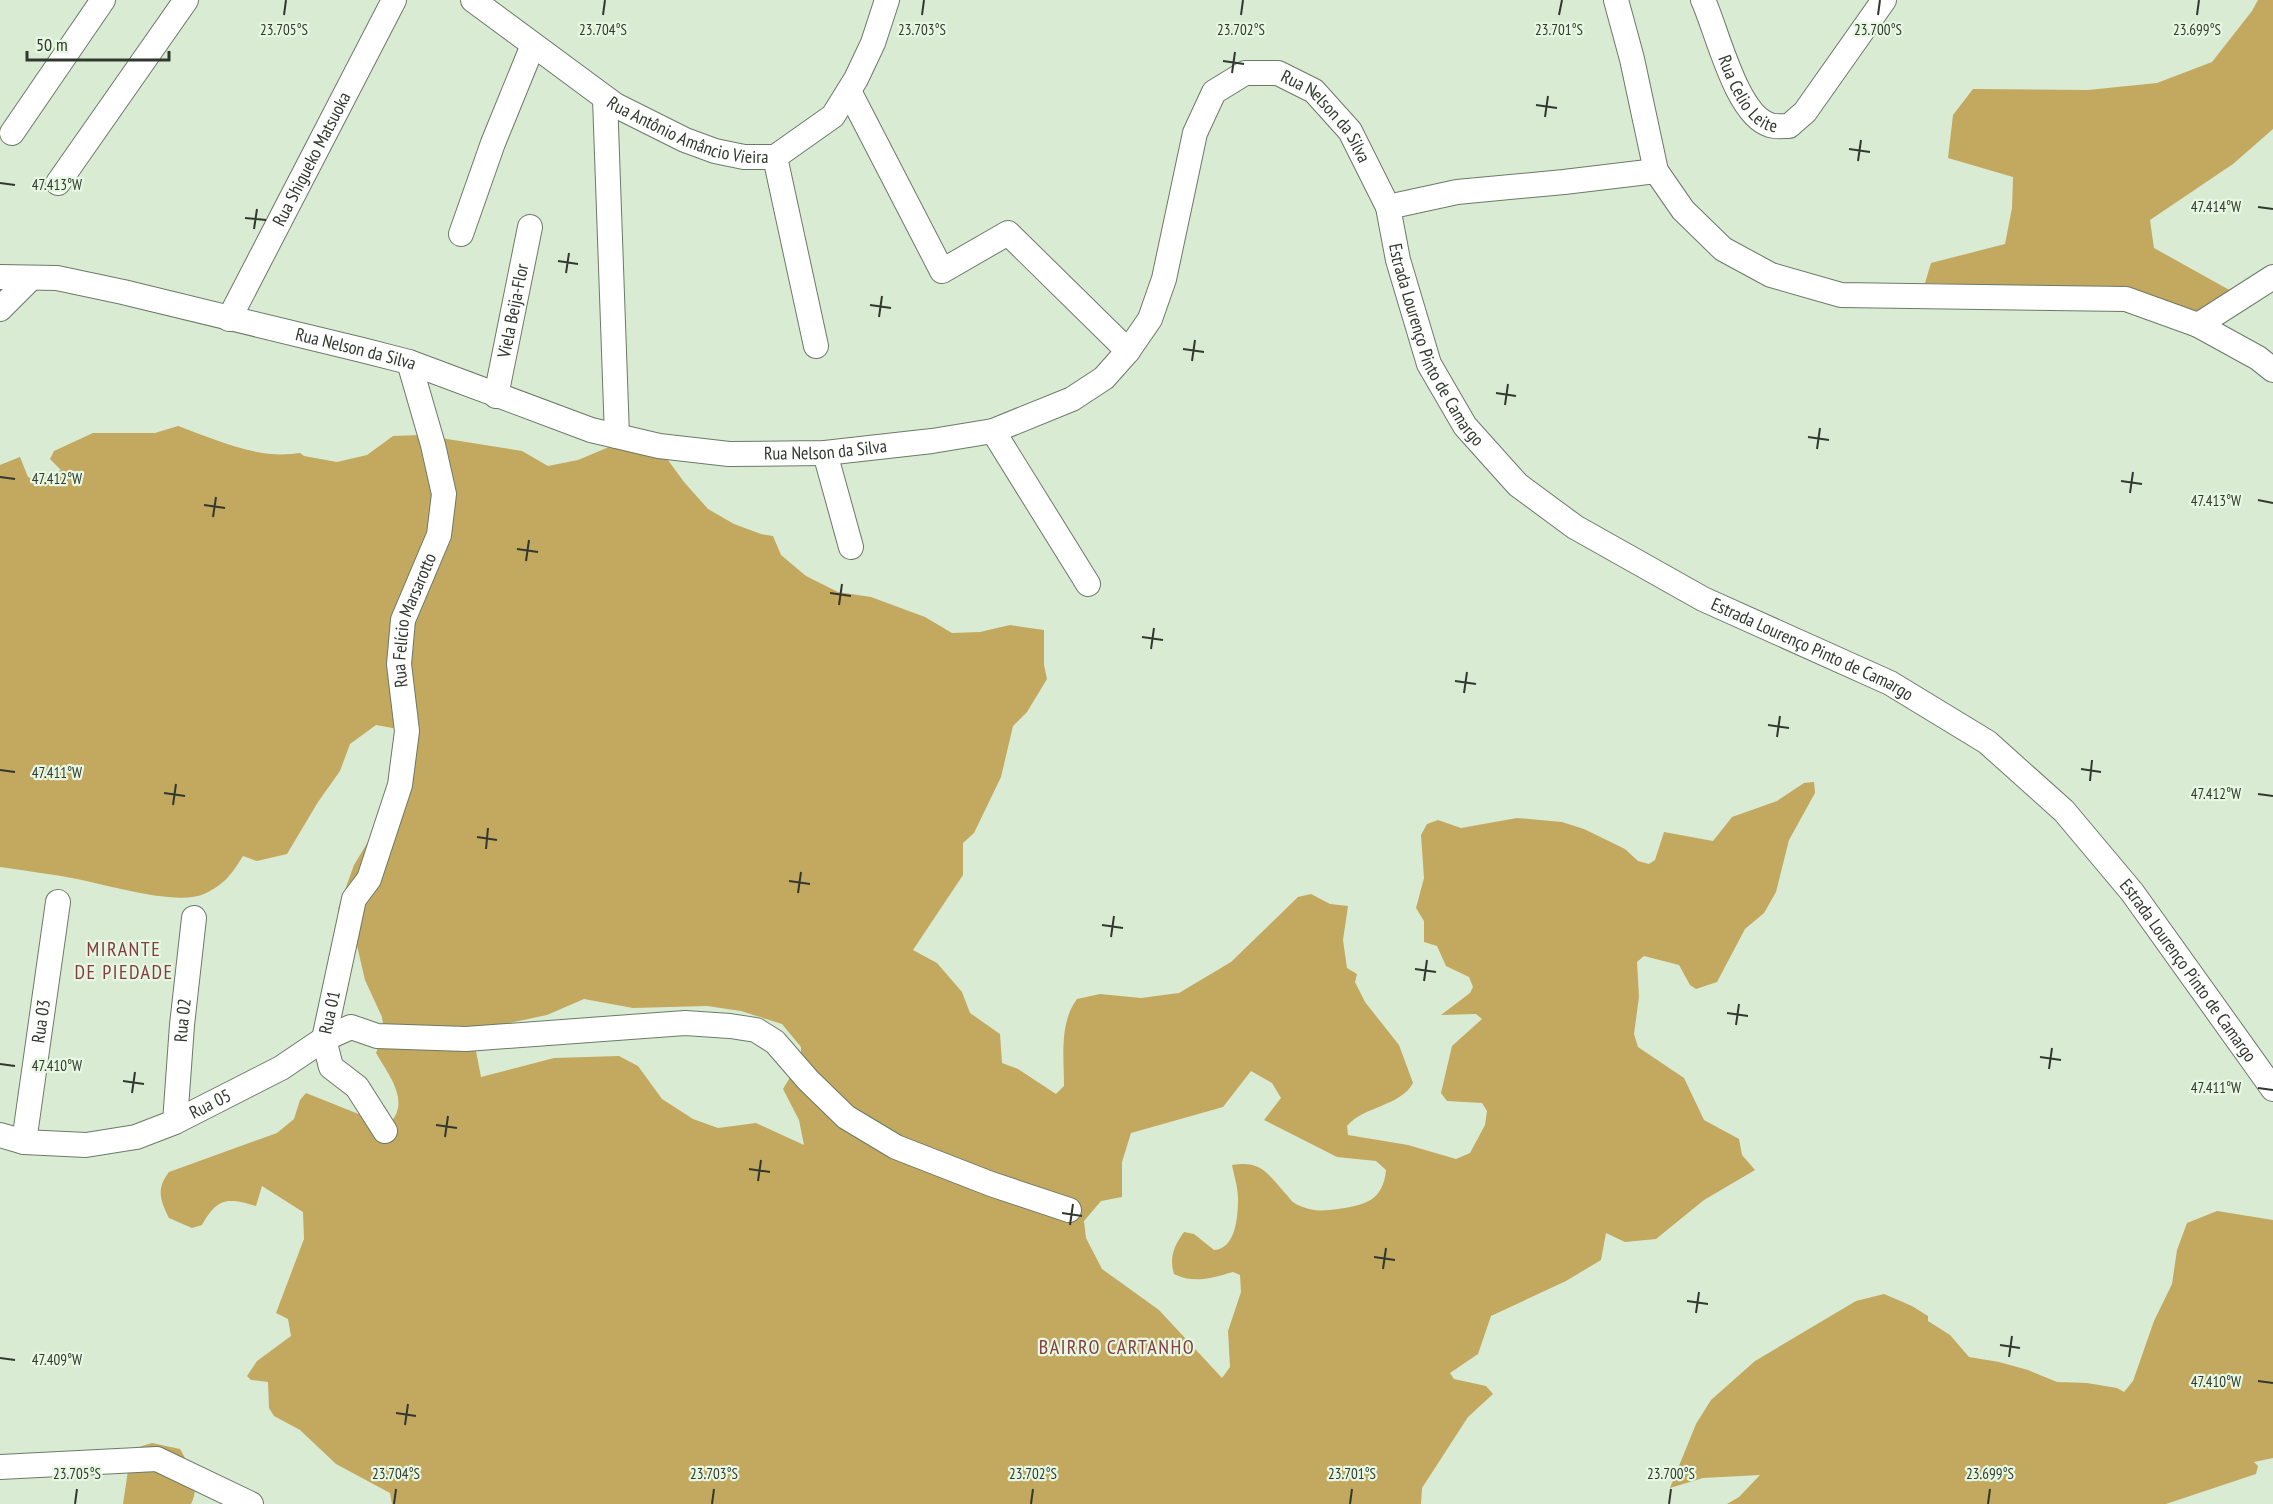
<svg xmlns="http://www.w3.org/2000/svg" width="2273" height="1504" viewBox="0 0 2273 1504" font-family="'PT Sans Narrow',sans-serif">
<style>
.forest{fill:#c3a85f;fill-rule:evenodd}
.lines{fill:none;stroke-linecap:round;stroke-linejoin:round}
.minor-casing{stroke:#6b7a67;stroke-width:26}
.minor{stroke:#fff;stroke-width:24}
.ticks{fill:none;stroke:#31382f;stroke-width:2}
.labels{text-anchor:middle;stroke-width:4.5;stroke-linejoin:round;paint-order:stroke}
.street-label{font-size:18px;fill:#31382f;stroke:#e7f8e2}
.neighbourhood-label{font-size:20px;letter-spacing:1.5px;fill:#843b42;stroke:#e7f8e2}
.ticks-label{font-size:15px;text-anchor:middle;fill:#31382f;stroke:#e7f8e2;stroke-width:4.5;stroke-linejoin:round;paint-order:stroke}
</style>
<rect width="100%" height="100%" fill="#daebd4"/>
<path class="forest" d="M2258 0H2273V129L2233 164 2150 220 2154 248 2233 292 2202 315 2070 288 1925 283 1931 263 2005 244 2012 208 2013 177 1948 158 1953 115 1973 89 2088 90 2157 83 2212 62 2252 11Z
M178 426C217 440 258 460 300 453L304 456 337 462 367 455 393 436 422 435 522 451 548 466 578 460 609 447 638 446 665 456 684 482 708 509 734 524 761 534 773 536 781 555 806 576 838 592 871 597 925 617 952 633 980 632 1010 625 1044 630V665L1047 679 1027 712 1013 726 1001 777 974 833 963 843V875L913 950 937 963 962 992 970 1013 1000 1034 1002 1063 1018 1069 1056 1094 1064 1086C1064 1058 1059 1023 1077 999L1100 994 1141 998 1179 993 1231 962 1298 897 1311 894 1330 904 1348 906 1343 940 1347 968 1357 974 1355 982 1365 1002 1399 1045 1413 1083C1401 1106 1364 1106 1347 1126L1348 1135 1408 1145 1456 1159 1470 1153 1485 1125 1487 1111 1482 1103 1447 1101 1441 1093 1452 1046 1482 1019 1476 1014 1441 1015 1470 993 1473 987 1469 977 1446 966 1437 946 1424 942V921L1416 908 1424 878 1421 835 1427 824 1438 820 1461 828 1517 818 1562 822 1584 829 1625 849 1638 861 1649 864 1655 860 1664 832 1713 841 1732 817 1777 801 1804 783 1814 782 1815 793 1789 840 1776 892 1764 913 1745 929 1717 982 1696 989 1690 985 1679 965 1644 956 1637 962 1639 997 1634 1034 1638 1047 1684 1078 1704 1120 1739 1139 1742 1155 1755 1170 1704 1200 1656 1239 1625 1242 1606 1233 1601 1260 1566 1281 1491 1316 1478 1354 1450 1373 1454 1379 1486 1386 1493 1394 1468 1417 1422 1488 1421 1504H392L390 1493 336 1464 300 1430 274 1416 269 1408 268 1382 251 1380 247 1376 257 1361 291 1336 288 1319 276 1313 304 1239 303 1212 262 1186 256 1206C227 1197 217 1198 202 1225L192 1228 169 1218C160 1200 156 1189 169 1172L277 1133 294 1119 300 1100 306 1093 381 1123 391 1122C410 1100 388 1074 376 1053L384 1031 382 1017 365 980 352 924 338 909 354 865 401 787 409 731 376 725 350 744 340 771 318 802 287 854 257 861 243 856C231 875 225 884 204 894 176 906 108 885 77 879 52 874 26 871 0 867V465L20 457 28 477 38 481 61 470 50 459 54 451 93 433H155ZM584 999 633 1008 707 1006 741 1011 782 1024 801 1047V1059L783 1089 799 1120 804 1145 756 1123 718 1128 693 1119 662 1099 638 1066 619 1056 554 1058 481 1077 476 1051 457 1037 458 1034 547 1015ZM1251 1071 1272 1083 1281 1098 1264 1120 1337 1157 1376 1161 1386 1170C1383 1201 1365 1205 1338 1209 1323 1211 1313 1212 1298 1205 1292 1203 1289 1197 1285 1193 1267 1173 1261 1160 1232 1165 1234 1175 1238 1188 1238 1198 1238 1216 1236 1249 1214 1250L1194 1234 1184 1232C1174 1246 1169 1257 1174 1274 1194 1284 1212 1278 1233 1272L1240 1275 1241 1292 1228 1331 1230 1367 1222 1378 1159 1310 1102 1269 1086 1238 1084 1221 1101 1201 1122 1197V1162L1131 1133 1223 1107Z
M2217 1211 2273 1220V1458L2254 1462 2258 1466 2256 1474 2166 1504H1727L1739 1497 1760 1475 1703 1478 1670 1488 1696 1424 1711 1400 1755 1361 1856 1301 1884 1294 1912 1306 1928 1316V1321L1950 1335 1969 1357 1999 1362 2028 1370 2057 1382 2087 1383 2117 1388 2124 1392 2133 1381 2154 1321 2172 1284 2177 1250 2187 1223Z
M152 1443 180 1449C190 1467 201 1484 191 1504H123L130 1457 139 1447Z"/>
<g class="lines">
<defs>
<g id="minor">
<path id="s1" d="M473 0 615 105 685 140 715 151 744 157H775L833 116 856 79 873 43 887 0"/>
<path d="M1616 0 1632 59 1656 171 1683 210 1723 249 1771 275 1841 295 2126 299 2198 325 2258 358 2273 370"/>
<path id="s2" d="M1703 0C1717 30 1736 115 1770 125 1775 127 1783 126 1789 126L1805 112 1884 0"/>
<path d="M849 91 942 271 1008 233 1128 351"/>
<path d="M605 98 617 436"/>
<path d="M12 133 103 0"/>
<path d="M775 157 816 346"/>
<path d="M58 183 186 0"/>
<path d="M1388 207 1457 192 1564 182 1656 171"/>
<path d="M461 234 493 143 533 45"/>
<path id="s3" d="M0 277 57 278 123 292 362 350 409 362 591 430 659 446 729 454 825 453 932 441 993 431 1072 399 1104 378 1128 351 1150 319 1164 279 1195 133 1214 92 1245 73H1278L1314 91 1350 131 1388 207 1398 260 1429 364 1465 426 1518 485 1575 527 1703 599 1890 683 1987 742 2064 811 2132 892 2273 1089"/>
<path d="M0 309 31 278"/>
<path id="s4" d="M229 319 394 0"/>
<path d="M2198 325 2273 277"/>
<path id="s5" d="M496 396 530 227"/>
<path d="M993 431 1088 584"/>
<path d="M825 453 851 547"/>
<path id="s6" d="M175 1122 182 1025 194 918"/>
<path id="s7" d="M385 1131 357 1087 331 1067 324 1039 354 899 369 879 400 785 407 731 399 664 403 620 439 535 444 494 433 445 409 362"/>
<path id="s8" d="M0 1135 24 1142 86 1145 136 1137 175 1122 281 1068 324 1039 351 1027 377 1036 466 1039 685 1023 730 1026 756 1030 775 1042 808 1080 846 1117 896 1147 991 1184 1069 1210"/>
<path id="s9" d="M24 1142 58 902"/>
<path d="M0 1467 157 1459 251 1504"/>
</g>
</defs>
<use href="#minor" class="minor-casing"/>
<use href="#minor" class="minor"/>
</g>
<path class="ticks" d="M284 15 286 0M603 15 605 0M922 15 924 0M1241 15 1243 0M1559 15 1562 0M1878 15 1880 0M2197 15 2199 0M1223 61 1244 64M1232 73 1235 52M1536 105 1557 108M1545 117 1548 96M1849 149 1870 152M1858 161 1861 140M0 183 15 185M2258 207 2273 209M245 218 266 220M254 229 257 209M558 261 578 264M566 273 569 253M870 305 891 308M879 317 882 296M1183 349 1204 352M1192 361 1195 340M1496 393 1516 396M1505 405 1508 384M1808 437 1829 440M1817 449 1820 428M0 477 15 479M2121 481 2142 484M2130 493 2133 472M2258 500 2273 503M204 505 225 508M213 517 216 497M517 549 538 552M526 561 529 540M830 593 851 596M839 605 842 584M1142 637 1163 640M1151 649 1154 628M1455 681 1476 684M1464 693 1467 672M1768 725 1789 728M1777 737 1780 716M2081 769 2101 772M0 770 15 772M2090 781 2092 760M164 793 185 796M2258 794 2273 796M173 805 176 784M477 837 497 840M486 849 488 828M789 881 810 884M798 893 801 872M1102 925 1123 928M1111 937 1114 916M1415 969 1436 972M1424 981 1427 960M1727 1013 1748 1016M1736 1025 1739 1004M2040 1057 2061 1060M0 1064 15 1066M2049 1069 2052 1048M123 1081 144 1084M2258 1088 2273 1090M132 1093 135 1072M436 1125 457 1128M445 1137 448 1116M749 1169 770 1172M758 1181 761 1160M1062 1213 1082 1216M1070 1225 1073 1204M1374 1257 1395 1260M1383 1269 1386 1248M1687 1301 1708 1304M1696 1313 1699 1292M2000 1345 2020 1348M2009 1357 2012 1336M0 1358 15 1360M2258 1381 2273 1383M396 1413 416 1416M405 1425 408 1404M75 1504 77 1489M394 1504 396 1489M712 1504 714 1489M1031 1504 1033 1489M1350 1504 1352 1489M1669 1504 1671 1489M1988 1504 1990 1489"/>
<g class="labels">
<g class="street-label">
<text dy="6" stroke="none"><textPath href="#s2" startOffset="106">Rua Celio Leite</textPath></text>
<text dy="6" stroke="none"><textPath href="#s3" startOffset="1590">Rua Nelson da Silva</textPath></text>
<text dy="6" stroke="none"><textPath href="#s1" startOffset="255">Rua Antônio Amâncio Vieira</textPath></text>
<text dy="6" stroke="none"><textPath href="#s4" startOffset="180">Rua Shigueko Matsuoka</textPath></text>
<text dy="6" stroke="none"><textPath href="#s5" startOffset="87">Viela Beija-Flor</textPath></text>
<text dy="6" stroke="none"><textPath href="#s3" startOffset="1850">Estrada Lourenço Pinto de Camargo</textPath></text>
<text dy="6" stroke="none"><textPath href="#s3" startOffset="364">Rua Nelson da Silva</textPath></text>
<text dy="6" stroke="none"><textPath href="#s3" startOffset="850">Rua Nelson da Silva</textPath></text>
<text dy="6" stroke="none"><textPath href="#s7" startOffset="549">Rua Felício Marsarotto</textPath></text>
<text dy="6" stroke="none"><textPath href="#s3" startOffset="2354">Estrada Lourenço Pinto de Camargo</textPath></text>
<text dy="6" stroke="none"><textPath href="#s3" startOffset="2858">Estrada Lourenço Pinto de Camargo</textPath></text>
<text dy="6" stroke="none"><textPath href="#s7" startOffset="141">Rua 01</textPath></text>
<text dy="6" stroke="none"><textPath href="#s6" startOffset="102">Rua 02</textPath></text>
<text dy="6" stroke="none"><textPath href="#s9" startOffset="122">Rua 03</textPath></text>
<text dy="6" stroke="none"><textPath href="#s8" startOffset="219">Rua 05</textPath></text>
</g>
<g class="neighbourhood-label">
<text x="124" y="956">MIRANTE<tspan x="124" dy="23">DE PIEDADE</tspan></text>
<text x="1117" y="1354">BAIRRO CARTANHO</text>
</g>
</g>
<g class="ticks-label">
<text x="284" y="35">23.705°S</text>
<text x="603" y="35">23.704°S</text>
<text x="922" y="35">23.703°S</text>
<text x="1241" y="35">23.702°S</text>
<text x="1559" y="35">23.701°S</text>
<text x="1878" y="35">23.700°S</text>
<text x="2197" y="35">23.699°S</text>
<text x="57" y="190">47.413°W</text>
<text x="2216" y="212">47.414°W</text>
<text x="57" y="484">47.412°W</text>
<text x="2216" y="506">47.413°W</text>
<text x="57" y="778">47.411°W</text>
<text x="2216" y="799">47.412°W</text>
<text x="57" y="1071">47.410°W</text>
<text x="2216" y="1093">47.411°W</text>
<text x="57" y="1365">47.409°W</text>
<text x="2216" y="1387">47.410°W</text>
<text x="77" y="1479">23.705°S</text>
<text x="396" y="1479">23.704°S</text>
<text x="714" y="1479">23.703°S</text>
<text x="1033" y="1479">23.702°S</text>
<text x="1352" y="1479">23.701°S</text>
<text x="1671" y="1479">23.700°S</text>
<text x="1990" y="1479">23.699°S</text>
</g>
<path d="M27 51v9h142v-9" fill="none" stroke="#31382f" stroke-width="3"/>
<text x="36" y="51" font-size="18" fill="#31382f" stroke="#e7f8e2" stroke-width="4.5" paint-order="stroke">50 m</text>
</svg>
